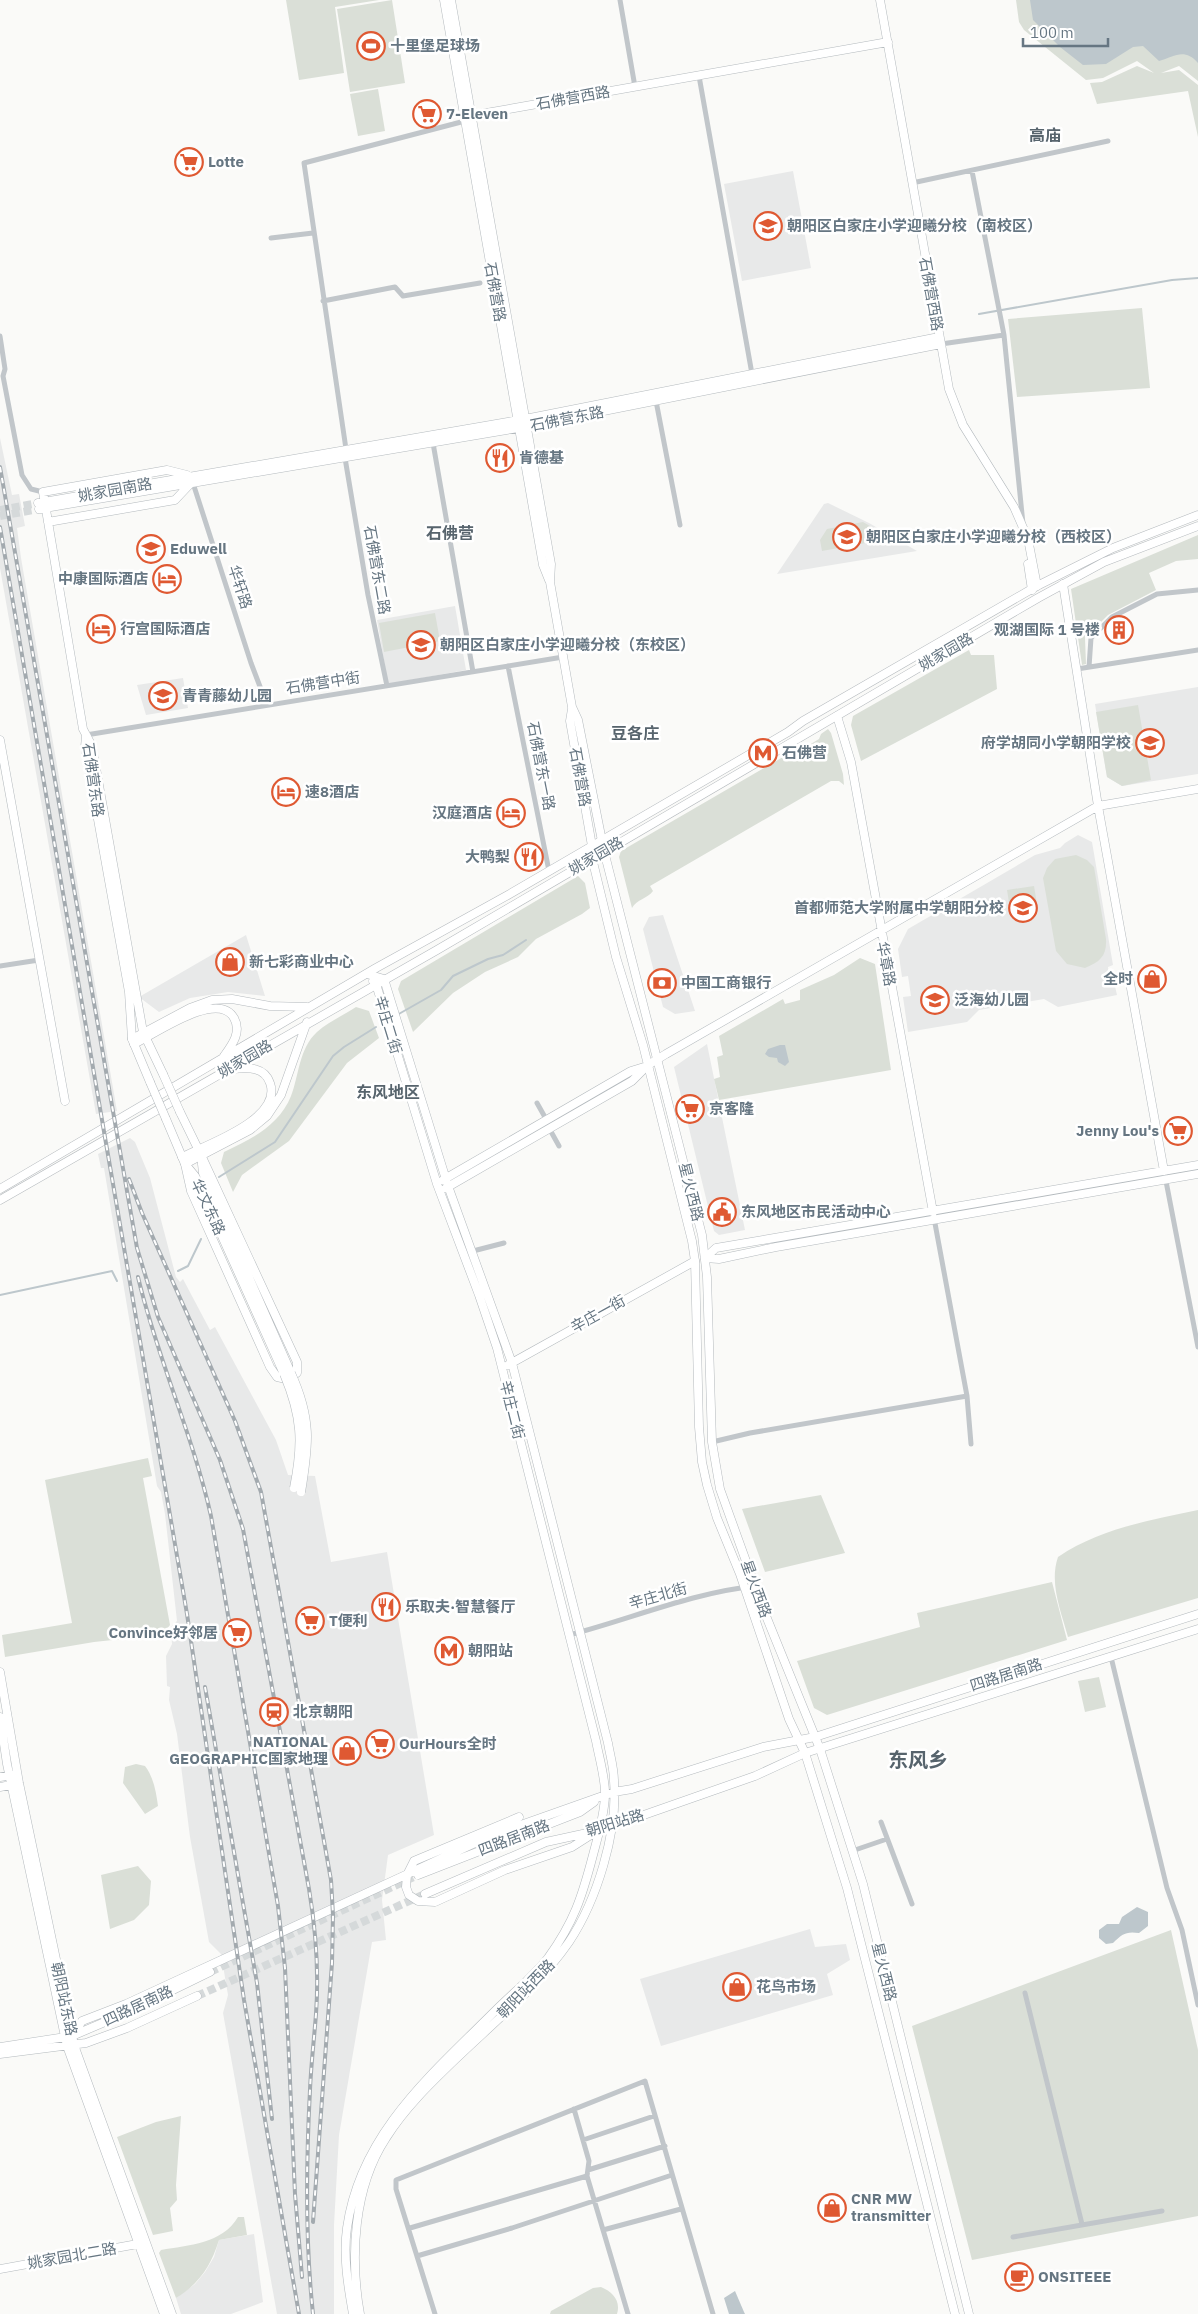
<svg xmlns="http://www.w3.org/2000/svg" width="1198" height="2314" viewBox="0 0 1198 2314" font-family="'IBM Plex Sans','Noto Sans SC',sans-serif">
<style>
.built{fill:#e8e9e9}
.green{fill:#dadfd7}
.water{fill:#bdc7cc}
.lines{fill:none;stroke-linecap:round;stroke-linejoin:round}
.stream{stroke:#bdc7cc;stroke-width:2}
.secondary-tunnel{stroke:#d5d9da;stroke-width:8;stroke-dasharray:8 4;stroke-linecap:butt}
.secondary-casing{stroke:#b4babe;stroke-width:9}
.primary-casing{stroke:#b5babe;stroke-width:9}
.street{stroke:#c1c6ca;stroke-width:5}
.secondary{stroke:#fff;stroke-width:8}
.primary{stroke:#fff;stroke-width:8}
.rail-casing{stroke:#a3aaaf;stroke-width:4}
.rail{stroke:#fff;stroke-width:2;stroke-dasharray:5.5;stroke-linecap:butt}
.secondary-bridge-casing{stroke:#b4babe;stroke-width:9;stroke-linecap:butt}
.secondary-bridge{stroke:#fff;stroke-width:8}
.labels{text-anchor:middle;stroke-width:5;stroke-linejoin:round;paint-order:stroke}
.poi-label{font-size:15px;font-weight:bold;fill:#667682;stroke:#fff;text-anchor:start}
.street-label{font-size:15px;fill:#667682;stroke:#fff}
.neighbourhood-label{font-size:16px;font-weight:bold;fill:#57646d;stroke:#fff}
.district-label{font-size:20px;font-weight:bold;fill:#57646d;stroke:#fff}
</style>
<rect width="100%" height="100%" fill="#fafaf8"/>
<path class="built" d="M793 171 811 268 742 281 724 184Z
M0 438 12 495 19 494 25 526 17 528 21 558 117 1111 96 1114 0 568Z
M828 503 869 523 917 551 777 574 824 504Z
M455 606 466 670 388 684 377 620Z
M183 678 188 708 146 715 137 685Z
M1198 687V774L1122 786 1107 777 1095 704Z
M1078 835 1092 842 1113 965 1108 967 1109 982H1114L1117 995 1058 1007 1044 999 979 1010 967 1022 908 1032 903 997 911 996 908 976 902 977 898 949 908 929 1035 855 1060 848 1065 843Z
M663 915 695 1011 675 1014 663 1007 643 929 649 917Z
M246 935 265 996 228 992 190 998 159 1012 139 997Z
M707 1044 745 1230 719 1235 714 1231 674 1067Z
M130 1138 135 1142 150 1178 176 1277 180 1282 183 1279 210 1330 215 1327 276 1440 288 1475 315 1476 331 1562 387 1552 434 1835 388 1855 382 1900 386 1940 372 1942 339 2135 334 2225V2314H277L223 2013 228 1995 221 1954 209 1942 190 1837 177 1734 169 1700 170 1687 167 1686 166 1656 172 1644 171 1627 177 1621 165 1514 161 1492 157 1486 104 1168H101L98 1154Z
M810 1929 815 1947 846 1944 850 1960 827 1974 833 1995 661 2046 640 1979Z
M254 2234 263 2302 231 2314H181L176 2298 195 2284 205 2272 214 2257 219 2240Z"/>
<path class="green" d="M286 0H379L335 7 344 73 299 80Z
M392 0 405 83 350 92 337 9Z
M1016 0H1198V81L1179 66 1161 73 1179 70 1198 85V137L1188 91 1097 104 1090 83 1102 82 1137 66 1154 73 1137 61 1103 78 1086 80 1024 30 1019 22Z
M378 89 385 131 358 136 350 94Z
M1142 308 1150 388 1017 397 1008 319Z
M863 522 875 529 877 536 871 542 822 551 820 540 827 529Z
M1198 535V559L1176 561 1149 573 1156 590 1108 615 1085 638 1086 664 1082 665 1071 589Z
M435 613 440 641 384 652 379 623Z
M969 650 971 655H994L997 689 861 761 851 725 853 716Z
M1138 705 1151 780 1122 786 1107 777 1096 712Z
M828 729 831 733 843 774 844 785 839 781H831L650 886 653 891C647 899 637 899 632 908L619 857 621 851 790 753H796L819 739 821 734Z
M1076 855 1087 860 1094 867 1106 939C1107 956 1100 962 1085 968L1067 964 1056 951 1043 878 1047 868 1055 859Z
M578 876 585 883 590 908 582 914 536 939 518 957 485 972 453 993 413 1032 398 989 401 981Z
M1034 886 1038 910 1011 915 1007 890Z
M860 958 875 964 891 1070 719 1100 714 1079 720 1077 717 1057 723 1055 719 1036 783 999 785 1004 800 1000V990L834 975Z
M356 1007 369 1011 379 1038 347 1063 289 1141 242 1175 233 1192 221 1163 224 1152C251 1139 279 1126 291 1096 299 1076 299 1048 317 1032 328 1022 344 1015 356 1007Z
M148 1458 152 1476 143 1478 170 1625 158 1640 150 1636 94 1642 5 1657 2 1635 72 1623 45 1480Z
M821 1495 845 1553 765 1572 742 1509Z
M1198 1510V1598L1068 1637C1061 1611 1049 1583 1058 1557 1101 1528 1148 1521 1198 1510Z
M1052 1582 1067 1640 827 1715 814 1708 797 1661 920 1627 917 1613Z
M1099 1677 1106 1707 1085 1712 1078 1681Z
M136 1764 145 1766C154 1778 156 1792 158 1806L145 1814 123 1783 125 1767Z
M138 1866 151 1881 149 1905 134 1920 110 1929 101 1875Z
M1171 1930 1198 2050V2216L972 2260 912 2026Z
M181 2116 176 2185 177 2200 170 2208 173 2231 153 2235 117 2137 156 2122Z
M238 2217H244L247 2235 219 2240C211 2266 199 2284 176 2298L159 2253 161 2250C189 2245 222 2244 238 2217Z
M601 2287C613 2292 621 2301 617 2314H550L551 2311 593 2288Z"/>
<path class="water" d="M1030 0H1198V63C1184 47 1174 57 1159 61L1143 46 1133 47 1106 64 1083 65 1060 47 1033 20Z
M780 1045H785L789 1062 785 1066 778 1062 777 1058 769 1057 765 1054 768 1049Z
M1137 1907 1148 1912V1926L1139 1933C1126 1931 1122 1934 1113 1943L1106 1944 1099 1938V1930L1107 1924H1119L1122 1917Z
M735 2291 744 2312 745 2314H729L724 2298Z"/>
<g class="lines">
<path class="stream" d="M979 314 1172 280 1198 278
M397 1015 441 990 453 976 488 959 503 955 526 940
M219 1177 275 1142 333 1056 344 1047 376 1027
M178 1271 188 1266 201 1239
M0 1295 112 1271 117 1281"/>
<path class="secondary-tunnel" d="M0 510 38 503
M0 516 39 509
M210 1972 418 1875
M197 1996 425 1894"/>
<defs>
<path id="secondary" d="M444 0 543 565 549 580
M451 0 551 564 550 582 572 707 578 720 604 851
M880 0 949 389 963 425 1014 507 1028 539 1037 586
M469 116 888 42
M38 503 525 419 939 337
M39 509 518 428 941 344
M48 522 175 500 192 482
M1028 564 1032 590
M1063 584 1098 806 1164 1171
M572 709 570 721 592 846V858
M837 716 851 762 933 1212
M86 736 85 747 129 992 132 1039 150 1082
M0 740 65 1101
M163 1074 143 1032 92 746 83 729 43 492 167 470 187 475
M180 1112 201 1155 203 1173 291 1373
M166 1119 185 1164 195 1176 284 1374
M185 1164 191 1191 270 1367 277 1377 286 1379 297 1373V1362L201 1155
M443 1180 631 1071 644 1067
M446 1188 632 1081 648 1065 666 1054 1098 806 1198 789
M705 1258 716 1248 1198 1165
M705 1258 719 1259 776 1247 1198 1174
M508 1365 695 1261
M0 1672 19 1783 74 2045 172 2314
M0 1717 7 1764 67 2046 164 2314
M0 1777 13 1775
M0 1787 15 1784
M519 1817 414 1861 407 1875 406 1887 409 1895 418 1901 435 1902 505 1870 572 1847 594 1833
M418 1875 580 1812 594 1802
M425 1894 546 1842 601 1830 755 1776 805 1753 1198 1629
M72 2036 82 2021 126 2004 490 1836 614 1792 632 1789 763 1747 815 1737 1198 1614
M0 2047 72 2036 126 2013 210 1972
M0 2054 86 2043 127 2028 197 1996
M0 2269 143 2243
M353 2314C348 2286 343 2256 347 2228 360 2134 432 2074 495 2011 512 1994 533 1977 548 1958 574 1922 582 1897 593 1855 598 1836 604 1817 605 1796 606 1781 599 1757 596 1741L497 1348 479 1295 437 1184 376 984 373 981
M360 2314C350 2258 353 2188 386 2138 406 2106 434 2080 461 2054 498 2019 540 1984 569 1942 597 1900 618 1832 614 1781 614 1768 610 1755 608 1743L512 1363 448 1186 384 979 367 974"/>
<path id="primary" d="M604 851 702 1235 707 1277 712 1442 720 1489 764 1611 820 1749 863 1884 969 2314
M592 858 616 957 643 1045 692 1241 695 1261 699 1427 702 1462 707 1485 717 1518 740 1574 789 1719 805 1753 847 1888 955 2314
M132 1039 190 1008 212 1000 232 999 270 1006 307 1007
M134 1044C155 1034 218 989 234 1018 242 1032 232 1045 224 1056
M182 1157C206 1145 283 1119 270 1083 264 1065 246 1068 230 1069
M185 1164 250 1130 267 1116 281 1095 307 1022
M0 1189 376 968 508 895 788 732 803 721 1037 586 1113 548 1198 515
M0 1200 437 950 1038 598 1104 562 1198 526"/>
</defs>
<use href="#secondary" class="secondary-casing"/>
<use href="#primary" class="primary-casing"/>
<path class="street" d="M620 0 635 87
M699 76 752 374
M972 171 1004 335 1023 524
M912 183 1108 141
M271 238 313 233
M323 301 395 287 403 296 480 283
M0 336 5 369 3 376 22 475 31 489 43 492
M941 344 1004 335
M656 401 680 525
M433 443 473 672
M346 449 304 163 465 121
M345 458 368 595 387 686
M192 480 251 663 267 705
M508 666 549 871
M1089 667 1091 638 1112 617 1157 594 1198 590
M1077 669 1198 650
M86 735 563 657
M0 966 39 960
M537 1103 546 1119
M549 1128 559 1146
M1165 1176 1198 1347
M934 1218 967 1396 971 1444
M473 1251 504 1243
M712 1442 750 1433 967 1396
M569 1635C631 1619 691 1593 755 1586
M1111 1657 1167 1888 1182 1930 1198 2005
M881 1822 912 1904
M852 1851 887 1839
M1025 1993 1082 2224
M574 2109 589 2161 587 2176 628 2314
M583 2140 654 2116
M588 2170 665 2146
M410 2228 587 2176
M603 2230 681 2209
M1013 2237 1162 2211
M417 2256 512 2228 672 2175
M435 2314 396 2189V2180L645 2081 713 2314"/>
<use href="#secondary" class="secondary"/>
<use href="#primary" class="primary"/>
<defs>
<path id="rail" d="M0 467 137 1248 158 1317 220 1460 243 1529 309 1889C316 1931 319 1973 316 2014 314 2040 311 2065 310 2090 306 2165 305 2240 313 2314
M0 527 187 1614 244 2000 299 2314
M129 1179 142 1213 235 1421 261 1492 331 1880 333 1915 332 1963 313 2222
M138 1277C157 1358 193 1435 211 1516L278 1906 285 1968 295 2194 302 2277
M205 1687 257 1983 272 2119"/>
</defs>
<use href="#rail" class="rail-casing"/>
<use href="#rail" class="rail"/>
<defs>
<path id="secondary-bridge" d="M163 1074 180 1112
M150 1082 166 1119
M291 1373C312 1419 309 1444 301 1492
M284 1374C302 1417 303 1443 294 1488"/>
</defs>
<use href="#secondary-bridge" class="secondary-bridge-casing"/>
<use href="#secondary-bridge" class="secondary-bridge"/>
</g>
<defs>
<symbol id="stadium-ring" viewBox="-11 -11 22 22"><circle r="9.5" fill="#fff" stroke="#df5932" stroke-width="1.5"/><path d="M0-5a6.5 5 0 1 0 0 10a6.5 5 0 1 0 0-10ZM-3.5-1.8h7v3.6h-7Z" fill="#df5932"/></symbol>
<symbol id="supermarket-ring" viewBox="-11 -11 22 22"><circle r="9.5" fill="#fff" stroke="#df5932" stroke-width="1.5"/><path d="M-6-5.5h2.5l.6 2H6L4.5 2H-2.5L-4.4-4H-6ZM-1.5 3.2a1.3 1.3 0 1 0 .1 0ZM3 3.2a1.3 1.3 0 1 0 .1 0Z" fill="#df5932"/></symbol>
<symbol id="school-ring" viewBox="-11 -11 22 22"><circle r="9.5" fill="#fff" stroke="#df5932" stroke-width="1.5"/><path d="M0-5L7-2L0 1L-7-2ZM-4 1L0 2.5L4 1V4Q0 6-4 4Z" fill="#df5932"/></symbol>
<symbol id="restaurant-ring" viewBox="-11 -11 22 22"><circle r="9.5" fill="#fff" stroke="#df5932" stroke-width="1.5"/><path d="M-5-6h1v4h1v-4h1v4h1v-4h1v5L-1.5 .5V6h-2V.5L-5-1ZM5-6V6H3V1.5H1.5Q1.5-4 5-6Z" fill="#df5932"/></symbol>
<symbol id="hotel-ring" viewBox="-11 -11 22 22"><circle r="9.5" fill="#fff" stroke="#df5932" stroke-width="1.5"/><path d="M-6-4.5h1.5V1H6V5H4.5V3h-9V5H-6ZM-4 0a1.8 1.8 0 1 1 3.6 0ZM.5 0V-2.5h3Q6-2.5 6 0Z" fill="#df5932"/></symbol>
<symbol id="building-ring" viewBox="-11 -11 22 22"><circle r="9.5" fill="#fff" stroke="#df5932" stroke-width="1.5"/><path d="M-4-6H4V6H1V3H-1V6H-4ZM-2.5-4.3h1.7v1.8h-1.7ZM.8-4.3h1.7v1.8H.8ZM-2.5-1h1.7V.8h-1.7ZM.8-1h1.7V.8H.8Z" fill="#df5932"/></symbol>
<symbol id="metro-ring" viewBox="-11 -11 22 22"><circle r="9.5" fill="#fff" stroke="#df5932" stroke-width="1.5"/><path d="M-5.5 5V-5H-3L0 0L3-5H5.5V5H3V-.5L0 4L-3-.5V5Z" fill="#df5932"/></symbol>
<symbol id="shop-ring" viewBox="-11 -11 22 22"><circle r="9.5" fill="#fff" stroke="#df5932" stroke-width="1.5"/><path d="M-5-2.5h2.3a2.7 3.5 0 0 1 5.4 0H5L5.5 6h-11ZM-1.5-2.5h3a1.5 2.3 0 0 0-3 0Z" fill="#df5932"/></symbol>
<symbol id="bank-ring" viewBox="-11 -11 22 22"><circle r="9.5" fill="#fff" stroke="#df5932" stroke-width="1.5"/><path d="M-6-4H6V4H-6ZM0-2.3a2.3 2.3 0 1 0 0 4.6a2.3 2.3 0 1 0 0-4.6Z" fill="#df5932"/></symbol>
<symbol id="civic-ring" viewBox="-11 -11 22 22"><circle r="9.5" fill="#fff" stroke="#df5932" stroke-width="1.5"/><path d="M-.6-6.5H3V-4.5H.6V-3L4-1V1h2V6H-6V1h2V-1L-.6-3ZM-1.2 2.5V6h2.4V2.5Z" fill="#df5932"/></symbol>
<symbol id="station-ring" viewBox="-11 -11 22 22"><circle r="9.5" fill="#fff" stroke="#df5932" stroke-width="1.5"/><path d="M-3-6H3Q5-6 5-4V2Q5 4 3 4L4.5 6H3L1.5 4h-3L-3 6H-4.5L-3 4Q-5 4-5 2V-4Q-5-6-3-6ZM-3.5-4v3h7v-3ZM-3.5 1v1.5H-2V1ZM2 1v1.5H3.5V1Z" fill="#df5932"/></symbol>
<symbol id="cafe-ring" viewBox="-11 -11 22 22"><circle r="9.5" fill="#fff" stroke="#df5932" stroke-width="1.5"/><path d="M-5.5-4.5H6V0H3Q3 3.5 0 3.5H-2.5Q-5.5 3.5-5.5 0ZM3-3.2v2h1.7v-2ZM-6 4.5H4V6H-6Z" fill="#df5932"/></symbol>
</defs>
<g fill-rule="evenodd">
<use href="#stadium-ring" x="355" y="30" width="32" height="32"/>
<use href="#supermarket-ring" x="411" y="98" width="32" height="32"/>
<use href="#supermarket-ring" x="173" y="146" width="32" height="32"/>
<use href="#school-ring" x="752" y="210" width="32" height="32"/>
<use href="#restaurant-ring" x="484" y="442" width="32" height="32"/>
<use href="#school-ring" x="831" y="521" width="32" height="32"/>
<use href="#school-ring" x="135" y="533" width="32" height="32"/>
<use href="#hotel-ring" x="151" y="563" width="32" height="32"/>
<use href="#hotel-ring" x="85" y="613" width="32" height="32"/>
<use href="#building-ring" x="1103" y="614" width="32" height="32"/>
<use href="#school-ring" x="405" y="629" width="32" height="32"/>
<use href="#school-ring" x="147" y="680" width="32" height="32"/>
<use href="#school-ring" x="1134" y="727" width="32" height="32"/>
<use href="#metro-ring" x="747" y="737" width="32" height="32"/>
<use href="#hotel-ring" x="270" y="776" width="32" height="32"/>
<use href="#hotel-ring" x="495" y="797" width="32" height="32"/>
<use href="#restaurant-ring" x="513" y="841" width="32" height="32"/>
<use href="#school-ring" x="1007" y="892" width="32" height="32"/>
<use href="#shop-ring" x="214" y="946" width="32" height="32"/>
<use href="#shop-ring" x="1136" y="963" width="32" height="32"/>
<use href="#bank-ring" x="646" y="967" width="32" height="32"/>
<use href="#school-ring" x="919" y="984" width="32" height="32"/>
<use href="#supermarket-ring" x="674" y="1093" width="32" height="32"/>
<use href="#supermarket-ring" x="1162" y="1115" width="32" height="32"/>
<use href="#civic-ring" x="706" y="1196" width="32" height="32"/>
<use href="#restaurant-ring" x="370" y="1591" width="32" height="32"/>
<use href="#supermarket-ring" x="294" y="1605" width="32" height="32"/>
<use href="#supermarket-ring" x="221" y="1617" width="32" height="32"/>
<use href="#metro-ring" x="433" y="1635" width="32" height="32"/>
<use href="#station-ring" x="258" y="1696" width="32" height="32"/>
<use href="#supermarket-ring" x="364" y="1728" width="32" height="32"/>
<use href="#shop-ring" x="331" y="1735" width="32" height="32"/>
<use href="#shop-ring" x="721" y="1971" width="32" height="32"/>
<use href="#shop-ring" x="816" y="2192" width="32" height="32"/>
<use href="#cafe-ring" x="1003" y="2261" width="32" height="32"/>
</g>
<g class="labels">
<g class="poi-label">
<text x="390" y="51">十里堡足球场</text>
<text x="446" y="119">7-Eleven</text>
<text x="208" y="167">Lotte</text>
<text x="787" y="231">朝阳区白家庄小学迎曦分校（南校区）</text>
<text x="519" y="463">肯德基</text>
<text x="866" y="542">朝阳区白家庄小学迎曦分校（西校区）</text>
<text x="170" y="554">Eduwell</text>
<text x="148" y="584" text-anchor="end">中康国际酒店</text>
<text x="120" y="634">行宫国际酒店</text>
<text x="1100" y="635" text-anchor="end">观湖国际 1 号楼</text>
<text x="440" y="650">朝阳区白家庄小学迎曦分校（东校区）</text>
<text x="182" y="701">青青藤幼儿园</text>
<text x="1131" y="748" text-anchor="end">府学胡同小学朝阳学校</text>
<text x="782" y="758">石佛营</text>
<text x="305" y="797">速8酒店</text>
<text x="492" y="818" text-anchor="end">汉庭酒店</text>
<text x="510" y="862" text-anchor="end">大鸭梨</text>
<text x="1004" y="913" text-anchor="end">首都师范大学附属中学朝阳分校</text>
<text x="249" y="967">新七彩商业中心</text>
<text x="1133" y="984" text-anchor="end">全时</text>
<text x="681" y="988">中国工商银行</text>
<text x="954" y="1005">泛海幼儿园</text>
<text x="709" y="1114">京客隆</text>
<text x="1159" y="1136" text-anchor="end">Jenny Lou's</text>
<text x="741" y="1217">东风地区市民活动中心</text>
<text x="405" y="1612">乐取夫·智慧餐厅</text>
<text x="329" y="1626">T便利</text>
<text x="218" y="1638" text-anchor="end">Convince好邻居</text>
<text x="468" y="1656">朝阳站</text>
<text x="293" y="1717">北京朝阳</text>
<text x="328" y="1747" text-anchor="end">NATIONAL<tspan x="328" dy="17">GEOGRAPHIC国家地理</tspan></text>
<text x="399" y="1749">OurHours全时</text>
<text x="756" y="1992">花鸟市场</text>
<text x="851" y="2204">CNR MW<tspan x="851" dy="17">transmitter</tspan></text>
<text x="1038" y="2282">ONSITEEE</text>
</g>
<g class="street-label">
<text transform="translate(573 98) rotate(-10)" y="5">石佛营西路</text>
<text transform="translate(495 292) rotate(80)" y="5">石佛营路</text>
<text transform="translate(931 294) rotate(80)" y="5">石佛营西路</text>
<text transform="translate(567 419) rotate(-11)" y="5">石佛营东路</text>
<text transform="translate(115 490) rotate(-10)" y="5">姚家园南路</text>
<text transform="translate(377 570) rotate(80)" y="5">石佛营东二路</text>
<text transform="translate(240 587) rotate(72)" y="5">华轩路</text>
<text transform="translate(946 652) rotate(-30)" y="5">姚家园路</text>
<text transform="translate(323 683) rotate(-9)" y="5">石佛营中街</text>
<text transform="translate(541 766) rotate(79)" y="5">石佛营东一路</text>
<text transform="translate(580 777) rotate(80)" y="5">石佛营路</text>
<text transform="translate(93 780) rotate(82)" y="5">石佛营东路</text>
<text transform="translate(596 856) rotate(-30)" y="5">姚家园路</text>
<text transform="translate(886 964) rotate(79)" y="5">华章路</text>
<text transform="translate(388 1025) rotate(73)" y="5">辛庄二街</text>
<text transform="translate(245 1059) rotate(-30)" y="5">姚家园路</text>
<text transform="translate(691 1192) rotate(76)" y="5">星火西路</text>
<text transform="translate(208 1207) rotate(65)" y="5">华文东路</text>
<text transform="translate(598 1314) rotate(-29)" y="5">辛庄一街</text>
<text transform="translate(512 1410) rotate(76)" y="5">辛庄二街</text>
<text transform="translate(756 1589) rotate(70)" y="5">星火西路</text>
<text transform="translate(658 1596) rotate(-16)" y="5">辛庄北街</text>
<text transform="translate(1006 1675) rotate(-18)" y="5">四路居南路</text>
<text transform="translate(615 1823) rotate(-17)" y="5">朝阳站路</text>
<text transform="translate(514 1838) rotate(-21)" y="5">四路居南路</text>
<text transform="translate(884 1972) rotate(76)" y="5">星火西路</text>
<text transform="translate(526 1989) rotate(-46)" y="5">朝阳站西路</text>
<text transform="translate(64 1999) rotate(78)" y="5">朝阳站东路</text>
<text transform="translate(138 2006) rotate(-25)" y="5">四路居南路</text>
<text transform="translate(72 2256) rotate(-10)" y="5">姚家园北二路</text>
</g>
<g class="neighbourhood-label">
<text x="1045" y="141">高庙</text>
<text x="450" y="539">石佛营</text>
<text x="635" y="739">豆各庄</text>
<text x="388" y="1098">东风地区</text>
</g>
<g class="district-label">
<text x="918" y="1767">东风乡</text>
</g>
</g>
<path d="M1023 38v8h85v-8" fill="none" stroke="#667682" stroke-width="2.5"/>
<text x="1030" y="38" font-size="15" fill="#667682" stroke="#ffffff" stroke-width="4" paint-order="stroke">100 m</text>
</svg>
